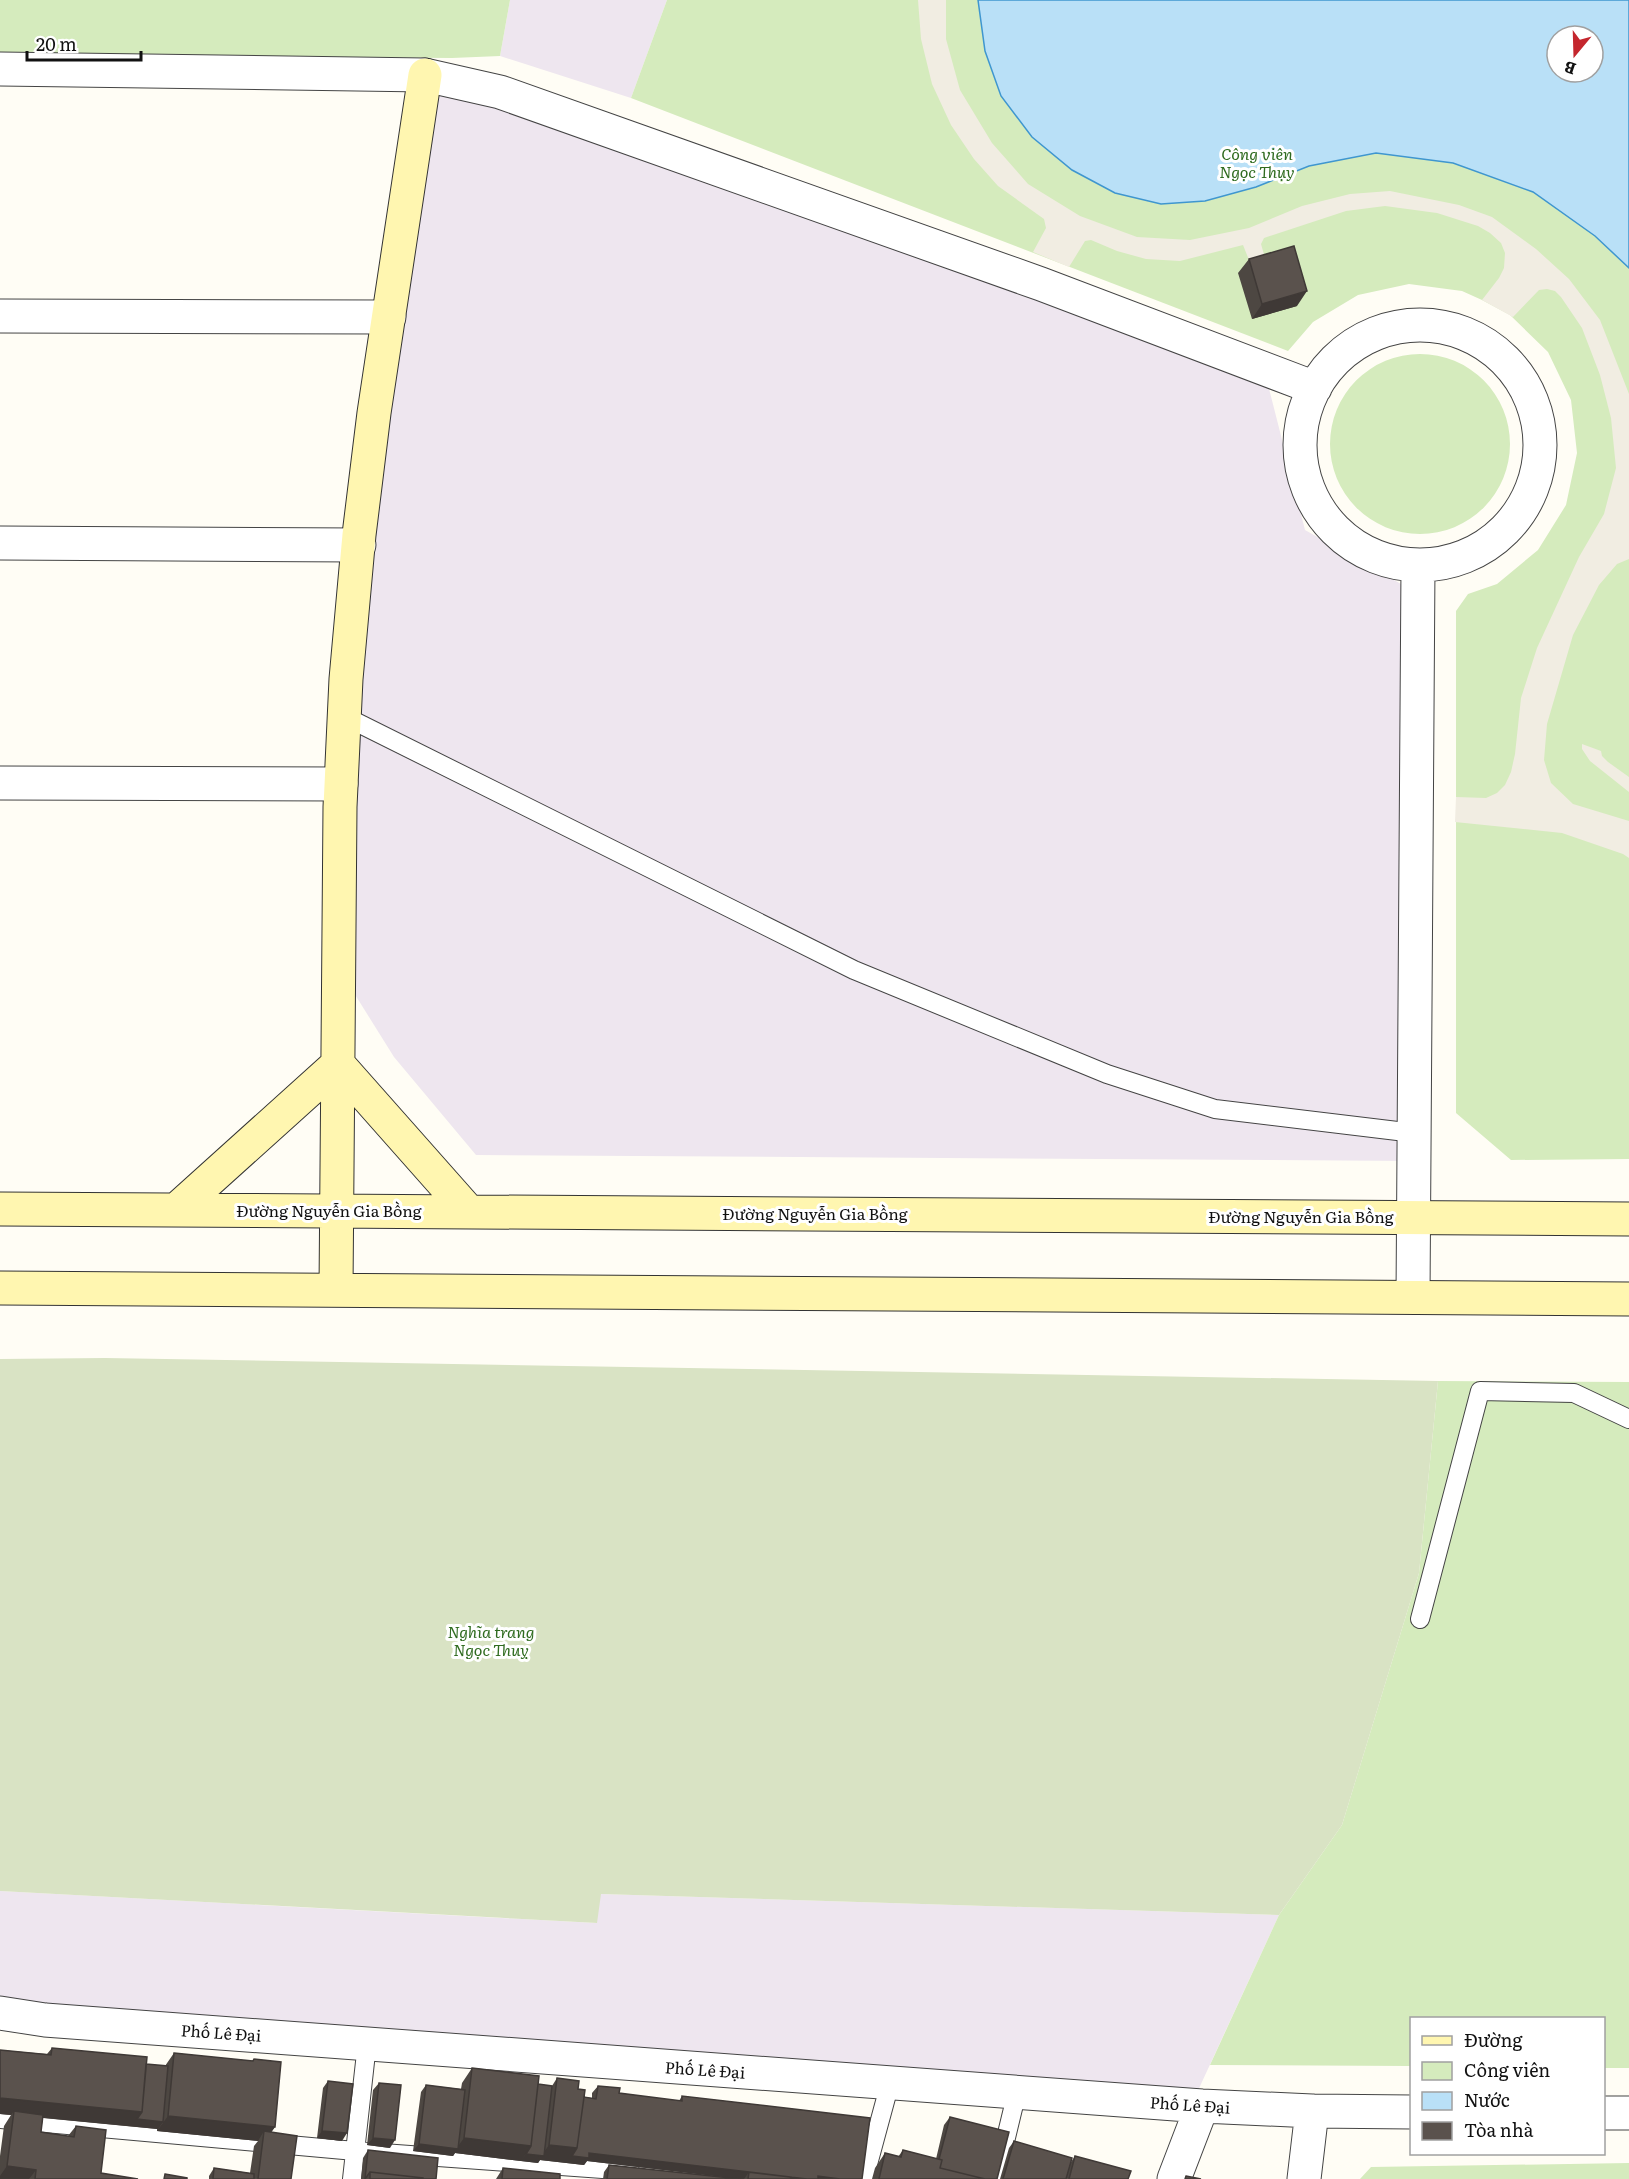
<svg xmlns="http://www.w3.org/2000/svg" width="1629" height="2179" viewBox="0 0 1629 2179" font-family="Literata,serif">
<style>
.industrial{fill:#eee6ef}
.green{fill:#d5ebbd;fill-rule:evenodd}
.cemetery{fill:#d9e3c4}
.plaza{fill:#f1ede2}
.water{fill:#b9e0f7;stroke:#3f96cf;stroke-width:1.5;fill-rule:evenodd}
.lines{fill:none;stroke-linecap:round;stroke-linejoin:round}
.lane-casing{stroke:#444;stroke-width:20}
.street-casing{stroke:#444;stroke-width:35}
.secondary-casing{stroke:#333;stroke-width:35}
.lane{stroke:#fff;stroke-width:18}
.street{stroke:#fff;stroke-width:33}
.secondary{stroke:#fff6b0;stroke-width:33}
.wall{fill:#4d4742}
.shaded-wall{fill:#3f3936}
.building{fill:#5a524d;stroke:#3f3936;stroke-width:1.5}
.labels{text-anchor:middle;stroke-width:6;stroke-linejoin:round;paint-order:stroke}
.park-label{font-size:16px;font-style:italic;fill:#2f6b1f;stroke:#fff}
.street-label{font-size:16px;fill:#111;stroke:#fff}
</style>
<rect width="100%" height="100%" fill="#fffdf5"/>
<path class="industrial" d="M510 0H667L631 98 500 56Z
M425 75 1264 369 1305 530 1417 593 1414 1161 476 1155 394 1057 334 961 344 716Z
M0 1891 596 1923 600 1894 1279 1915 1195 2097 0 2003Z"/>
<path class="green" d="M0 0H510L500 56 452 58 0 55Z
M667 0H1629V1159L1511 1160 1456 1113V611L1468 594 1497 584 1538 550 1566 505 1577 453 1571 400 1548 352 1510 315 1482 300 1462 291 1409 284 1358 295 1313 322 1288 351 631 98ZM1557 36H1593V72H1557Z
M1330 444a90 90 0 1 1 180 0a90 90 0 1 1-180 0Z
M1438 1381 1629 1382V2068H1604V2018H1412L1411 2066 1210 2065 1279 1915 1342 1825 1419 1573Z
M1629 2163V2179H1360L1371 2167Z"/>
<path class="cemetery" d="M105 1358 1438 1381 1419 1573 1342 1825 1279 1915 601 1894 597 1923 0 1891V1359Z"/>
<path class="plaza" d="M918 0H946V39L960 90 992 143 1028 184 1080 216 1137 237 1190 240 1249 228 1302 206 1350 194 1390 191 1459 205 1492 217 1536 249 1569 279 1600 320 1629 394V559L1617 564 1599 585 1573 635 1547 724 1544 760 1551 783 1573 804 1629 821V858L1623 854 1562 833 1455 822 1456 797 1486 798 1497 793 1505 785 1511 772 1515 754 1521 698 1537 648 1579 557 1604 514 1616 468 1611 418 1600 375 1582 328 1561 297 1555 291 1547 289 1539 290 1513 317 1482 300 1499 278 1504 268 1505 253 1501 243 1490 233 1478 226 1437 213 1385 206 1346 211 1264 238 1261 244 1267 265 1253 270 1243 245 1180 261 1146 259 1117 251 1091 240 1085 241 1069 267 1033 252 1046 228 1044 219 998 186 974 159 951 125 932 84 921 39Z
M1582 744 1601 751 1602 756 1608 762 1629 777V792L1590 761 1582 749Z"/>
<path class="water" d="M978 0H1629V268L1595 236 1533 192 1453 163 1376 153 1309 166 1256 187 1205 201 1161 204 1115 193 1072 170 1032 137 1001 96 985 51ZM1557 36H1593V72H1557Z"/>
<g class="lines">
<defs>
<path id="lane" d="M344 716 854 970 1107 1074 1215 1109 1414 1133
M1420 1619 1480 1391 1574 1393 1629 1419
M0 2119 355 2151 630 2171
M352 2179 367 2044
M864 2179 890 2083
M996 2179 1017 2092"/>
<path id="street" d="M0 69 425 75 500 92 1041 284 1315 388
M0 316 389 317
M1300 445a120 120 0 1 1 240 0a120 120 0 1 1-240 0Z
M0 543 359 545
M0 783 341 784
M1413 1297 1418 566
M0 2013 45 2020 1202 2106 1312 2111 1412 2112
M1604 2113H1629
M1174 2179 1202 2106
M1304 2179 1312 2111"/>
<path id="secondary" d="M0 1209 1629 1219
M176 1210 338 1064 469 1212
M0 1288 1629 1299
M336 1290 340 807 346 679 359 535 374 413 425 75"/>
</defs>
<use href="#lane" class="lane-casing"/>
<use href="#street" class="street-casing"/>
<use href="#secondary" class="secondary-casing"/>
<use href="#lane" class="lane"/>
<use href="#street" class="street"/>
<use href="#secondary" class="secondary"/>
</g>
<path class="wall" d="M1249 259 1297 306 1252 319 1238 273Z
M52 2048 146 2064 165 2066 174 2053 252 2061 254 2059 275 2127 271 2132 291 2179H209V2176L214 2168 250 2173 254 2146 258 2141 157 2131V2129L43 2118 41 2132 68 2136 76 2126 101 2173 138 2179H0V2156L4 2126 11 2115 0 2114V2050L47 2054Z
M472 2068 538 2084 552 2086 557 2078 578 2089 584 2097 592 2098V2093L598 2086 619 2093 679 2101 682 2096 862 2179H740L587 2161 584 2165 540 2160 538 2163 455 2153 453 2156 413 2151 421 2092 426 2085 461 2089 462 2083Z
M328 2081 342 2141 317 2138 323 2088Z
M379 2083 390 2148 367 2145 373 2090Z
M950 2117 997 2179H872L875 2168 885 2153 898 2157 903 2150 936 2159 944 2125Z
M1014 2141 1071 2162 1075 2156 1128 2179H1000L1009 2148Z
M368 2150 436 2179H361L363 2158Z
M609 2165 740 2179H603L604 2172Z
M503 2168 560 2179H496Z"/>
<path class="shaded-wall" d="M1307 291 1297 306 1252 319 1262 304Z
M0 2098 142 2112 163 2122 158 2129 14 2115V2111L11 2115 0 2114Z
M168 2116 275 2127 265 2141 264 2131 258 2141 157 2131Z
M322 2131 347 2133 342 2141 317 2138Z
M373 2138 395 2140 390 2148 367 2145Z
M464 2138 531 2146 521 2161 455 2153 453 2156 413 2151 419 2144 456 2149Z
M549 2145 577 2148 589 2153 807 2179H748L749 2172 744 2179H740L587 2161 584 2165 540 2160 538 2163 521 2161 526 2154 542 2155Z
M7 2166 36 2170 29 2179H0V2176Z
M818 2176 840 2179H816Z"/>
<path class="building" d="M1294 246 1307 291 1262 304 1249 259Z
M52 2048 147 2057 142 2112 0 2098V2050L51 2055Z
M174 2053 253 2061 254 2059 281 2062 275 2127 168 2116Z
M146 2064 168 2066 163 2122 137 2119 142 2112Z
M472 2068 539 2076 531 2146 464 2138Z
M557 2078 579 2081 578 2089 585 2090 577 2148 549 2145Z
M328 2081 353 2084 347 2133 322 2131Z
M379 2083 401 2085 395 2140 373 2138Z
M538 2084 552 2086 544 2156 526 2154 531 2146Z
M426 2085 465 2090 458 2149 419 2144Z
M598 2086 620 2088 619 2093 682 2101V2096L870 2118 862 2179H840L818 2176V2179H807L589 2153V2158L572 2156 577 2148 584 2097 596 2099Z
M14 2111 43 2115 41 2132 74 2137 76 2126 106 2130 101 2173 138 2179H35L36 2170 7 2166Z
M950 2117 1009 2132 997 2179H985L940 2168 942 2160 939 2159Z
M264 2131 297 2136 291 2179H258Z
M1014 2141 1072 2158 1066 2179H1003Z
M368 2150 438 2158 436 2179H423V2178L370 2172 365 2179Z
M903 2150 942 2160 940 2168 985 2179H879L885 2153 901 2157Z
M1075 2156 1131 2171 1128 2179H1069Z
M609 2165 740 2179H607Z
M214 2168 254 2174V2179H213Z
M503 2168 560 2174V2179H502Z
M370 2172 423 2178V2179H370Z
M749 2172 791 2177 790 2179H748Z
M165 2174 187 2178V2179H164Z
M1186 2176 1201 2179H1185Z"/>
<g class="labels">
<g class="park-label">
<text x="1257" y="160">Công viên<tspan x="1257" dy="18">Ngọc Thụy</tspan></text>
<text x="491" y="1638">Nghĩa trang<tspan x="491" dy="18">Ngọc Thuỵ</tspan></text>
</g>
<g class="street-label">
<text x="329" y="1217">Đường Nguyễn Gia Bồng</text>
<text x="815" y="1220">Đường Nguyễn Gia Bồng</text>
<text x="1301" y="1223">Đường Nguyễn Gia Bồng</text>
<text transform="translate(221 2033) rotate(4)" y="6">Phố Lê Đại</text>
<text transform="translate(705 2070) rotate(4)" y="6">Phố Lê Đại</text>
<text transform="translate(1190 2105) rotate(4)" y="6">Phố Lê Đại</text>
</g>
</g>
<rect x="1410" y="2017" width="195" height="138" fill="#ffffff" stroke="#a0a0a0" stroke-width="1.5"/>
<rect x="1422" y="2036" width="30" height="9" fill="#fff6b0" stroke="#a0a0a0" stroke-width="1.5"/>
<text x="1464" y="2047" font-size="18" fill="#111111">Đường</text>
<rect x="1422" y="2062" width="30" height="18" fill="#d5ebbd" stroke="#a0a0a0" stroke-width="1.5"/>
<text x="1464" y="2077" font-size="18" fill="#111111">Công viên</text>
<rect x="1422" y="2092" width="30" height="18" fill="#b9e0f7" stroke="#a0a0a0" stroke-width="1.5"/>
<text x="1464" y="2107" font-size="18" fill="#111111">Nước</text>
<rect x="1422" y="2122" width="30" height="18" fill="#5a524d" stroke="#a0a0a0" stroke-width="1.5"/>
<text x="1464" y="2137" font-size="18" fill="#111111">Tòa nhà</text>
<g transform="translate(1575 54) rotate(199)"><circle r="28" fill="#ffffff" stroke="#a0a0a0" stroke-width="1.5"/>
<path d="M0-4.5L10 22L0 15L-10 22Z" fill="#c4262e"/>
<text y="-9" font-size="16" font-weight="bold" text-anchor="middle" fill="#111111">B</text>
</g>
<path d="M27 51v9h114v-9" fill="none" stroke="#111111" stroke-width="3"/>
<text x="36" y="51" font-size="18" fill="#111111" stroke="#ffffff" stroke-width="4.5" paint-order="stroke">20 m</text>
</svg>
